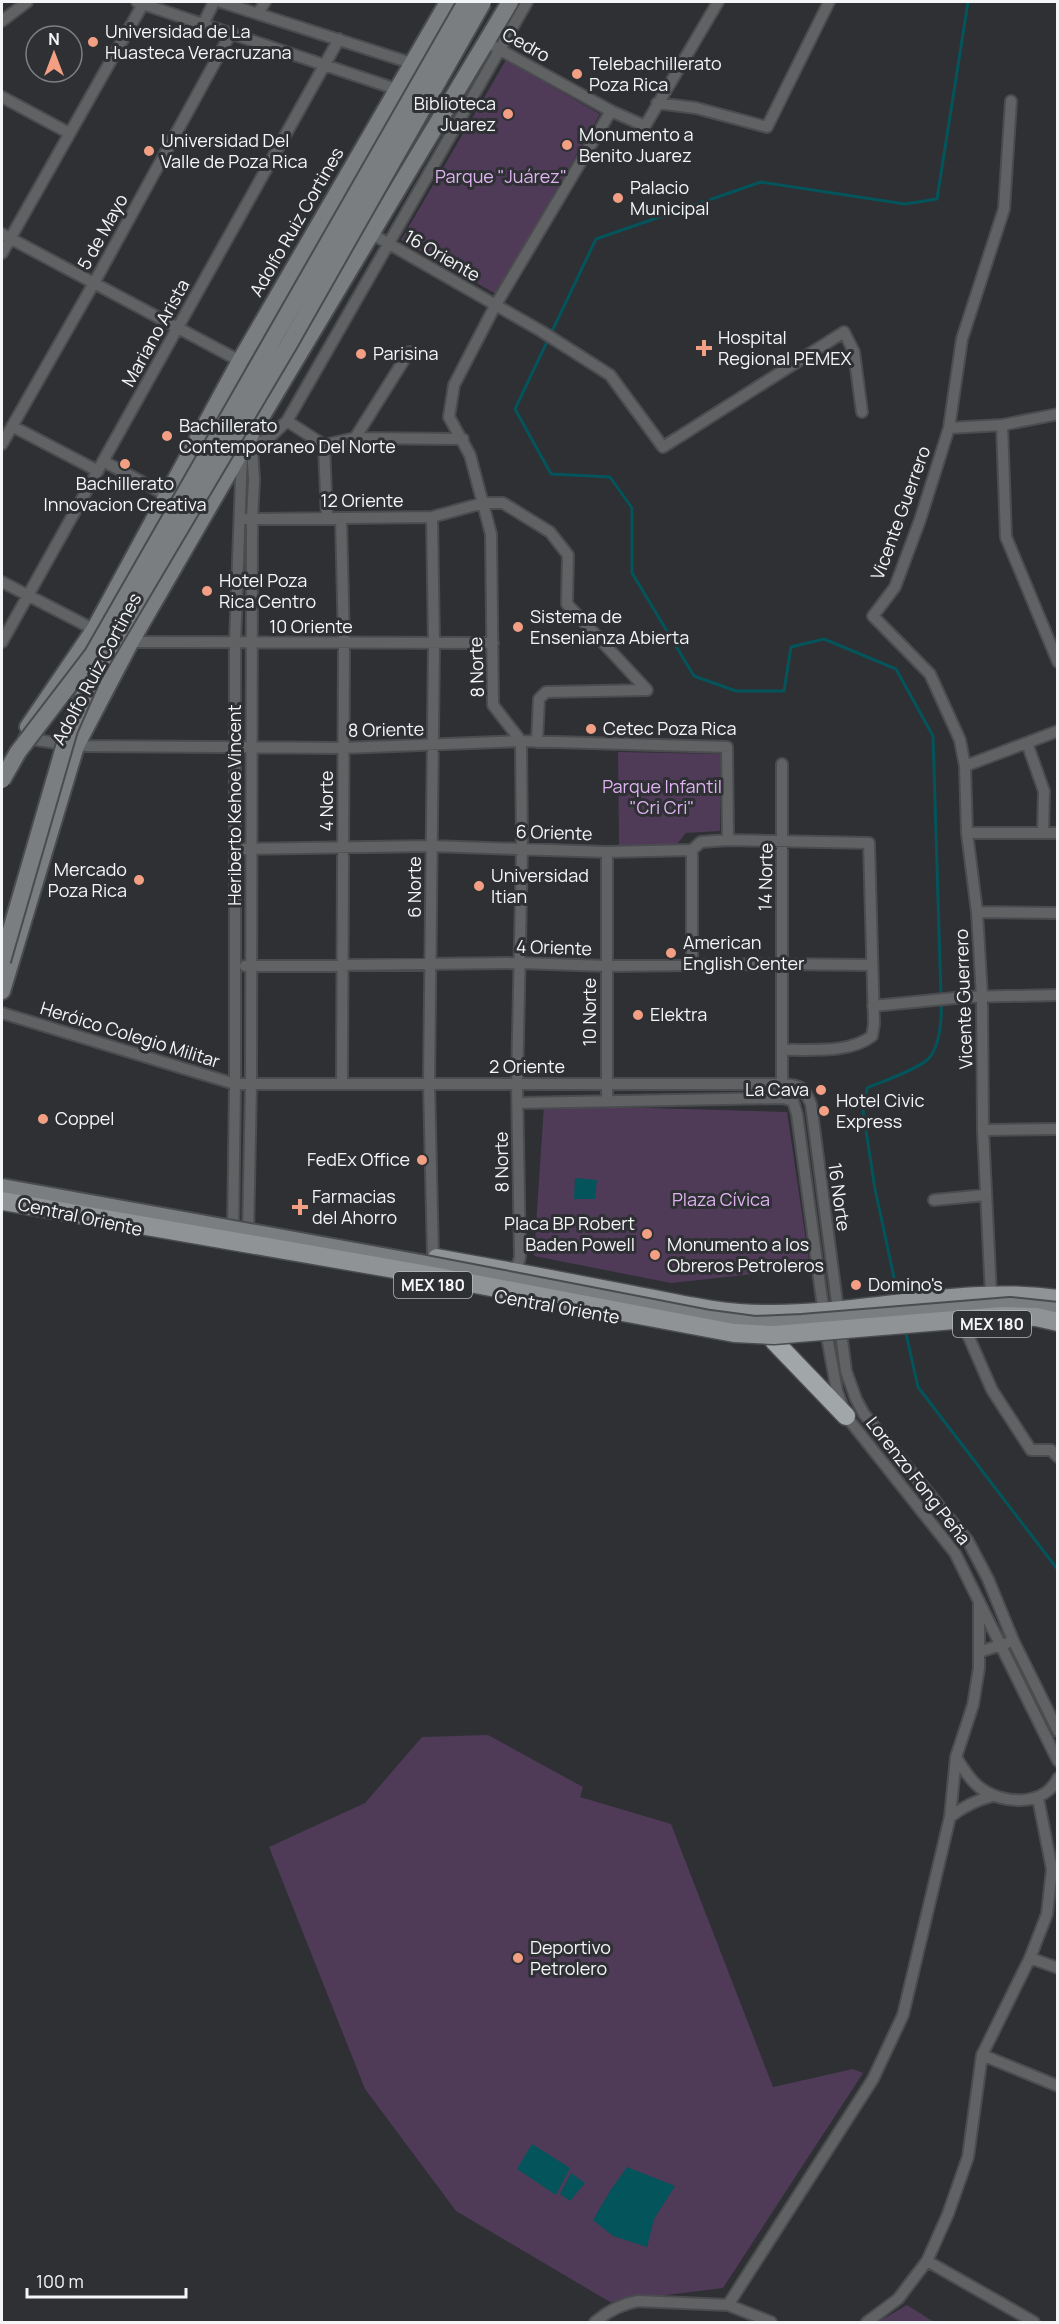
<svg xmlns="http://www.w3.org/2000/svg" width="1059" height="2324" viewBox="0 0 1059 2324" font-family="Manrope,sans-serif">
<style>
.green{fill:#4f3a58}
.water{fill:#04545b}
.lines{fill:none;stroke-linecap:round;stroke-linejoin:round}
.stream{stroke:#04545b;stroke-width:3}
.street-casing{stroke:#4a4c4f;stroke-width:14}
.secondary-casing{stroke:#4a4c4f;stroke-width:20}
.primary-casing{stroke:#4a4c4f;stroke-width:21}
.highway-casing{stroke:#4a4c4f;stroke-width:21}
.street{stroke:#606263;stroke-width:10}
.secondary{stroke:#7a7e80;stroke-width:16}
.primary{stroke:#8f9395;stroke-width:18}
.highway{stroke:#a1a6a9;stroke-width:18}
.secondary-bridge-casing{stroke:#4a4c4f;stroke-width:20;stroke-linecap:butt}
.primary-bridge-casing{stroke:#4a4c4f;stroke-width:21;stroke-linecap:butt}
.secondary-bridge{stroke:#7a7e80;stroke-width:16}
.primary-bridge{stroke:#8f9395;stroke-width:18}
.poi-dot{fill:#f39f83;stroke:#2e3034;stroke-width:2}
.labels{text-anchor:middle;stroke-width:6;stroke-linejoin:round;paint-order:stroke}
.shield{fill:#2e3034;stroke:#b8babc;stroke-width:1.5}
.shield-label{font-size:16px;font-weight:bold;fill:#f3f5f7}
.poi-label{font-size:18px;fill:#f3f5f7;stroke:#2e3034;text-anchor:start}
.street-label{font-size:18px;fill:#f3f5f7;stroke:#2e3034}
.park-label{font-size:18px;fill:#dfb2f1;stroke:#2e3034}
</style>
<rect width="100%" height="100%" fill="#2e3034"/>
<path class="green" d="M506 60 600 114 496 294 401 240Z
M618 752 721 754 720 831 686 833 672 850 619 846Z
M544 1105 787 1112 810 1268 671 1283 534 1256Z
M488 1735 583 1787 580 1797 671 1824 773 2087 853 2069 863 2073 723 2288 610 2302 456 2211 365 2089 269 1847 365 1803 422 1737Z
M907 2305 934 2322H878Z"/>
<path class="water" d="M575 1178 597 1180 595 1199H574Z
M532 2144 570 2168 556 2195 517 2169Z
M627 2167 675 2186 654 2219 647 2247 613 2236 593 2220 610 2191Z
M571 2173 585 2183 570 2201 560 2194Z"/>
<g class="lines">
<path class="stream" d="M941 996 933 736 896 669 824 639 791 647 784 691H736L694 676 632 573V508L610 477 551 474 515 409 596 239 761 182 905 204 937 199 968 2
M898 1296 875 1189 863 1111 867 1088C881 1082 922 1068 930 1057 940 1044 942 1019 941 1003
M905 1329 918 1387 1058 1570"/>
<defs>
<path id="street" d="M137 2 396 89
M221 2 411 63
M258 13 265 2
M2 21 27 2
M203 24 214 2
M495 47 611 111 645 126 718 2
M2 97 69 133
M657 103 696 108 767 127 829 2
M351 222 541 331 610 375 663 447 844 332 854 352 862 412
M2 234 240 361 245 390
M2 253 143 4
M287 421 324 445 355 438 463 439
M1002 425 1006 537 1058 662
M12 426 98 471
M949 428 1002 425 1058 414
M355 438 409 352
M2 444 94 283 231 33
M324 445 327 518
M248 448 269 438 287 421 527 2
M103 461 166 495
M432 517 434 644 429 1084 433 1257
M341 518 344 643 342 1084
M246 519 432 517 483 503H503L550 532 568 555 567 604 647 690
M2 582 97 631
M2 642 339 39
M126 642 493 643
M24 738 76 746 343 748 521 741 727 747 728 840
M537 742 539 699 546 692 647 690
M1027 743 1044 791 1043 833
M782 764V1088
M965 766 1058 731
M967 833H1058
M235 849 431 846 607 852 692 850 701 842 728 840 869 843 874 1024 872 1036C849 1054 810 1049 782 1050
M977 912 1058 913
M692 965V850
M245 966 520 963 607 966 782 964 871 965
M873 1006 965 997 1058 995
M2 1013 235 1084H782C802 1085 803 1087 811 1104L846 1371 856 1399 864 1414 968 1541 988 1579 1013 1640 1058 1731
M607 1101V852
M518 1103 783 1098 793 1101 797 1114 827 1337 837 1391 846 1416 955 1553 1058 1761
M983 1130 1058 1129
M934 1200 986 1195
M233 1235 235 1084V643L242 453
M248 1235 251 1084 252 519 254 479 251 435
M514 1277 520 1257 517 1084 522 848 521 741 493 705 491 534 470 455 449 417 454 385 495 306 611 111
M991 1295 983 1130 982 997 977 912 967 833 965 766 960 740 930 674 873 616 895 587 920 520 949 428 962 339 1004 209 1011 101
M964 1326 992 1390 1031 1450H1051L1058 1457
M979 1652 1007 1643
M956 1757C962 1767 969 1779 979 1787 1002 1805 1044 1807 1058 1778
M950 1817C964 1806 976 1800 993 1796
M1030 1958 1058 1968
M982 2055 1058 2086
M927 2261 1034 2322
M728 2305 873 2079 903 2015 950 1817 956 1757 973 1705 979 1668V1601
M595 2322C608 2311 621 2304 638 2301L728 2305 771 2322
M867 2322 898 2299 927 2261 948 2214 968 2157 982 2055 1030 1958 1047 1914 1052 1869 1038 1798"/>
<path id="secondary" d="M28 727 94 630 240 361 448 2
M2 991 76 746 130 643 251 434 510 2"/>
<path id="primary" d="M437 1258C503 1270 568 1282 634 1295 676 1303 720 1314 764 1314 862 1316 960 1285 1058 1299"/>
<path id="highway" d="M774 1341 846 1416"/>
</defs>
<use href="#street" class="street-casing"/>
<use href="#secondary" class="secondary-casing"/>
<use href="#primary" class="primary-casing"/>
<use href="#highway" class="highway-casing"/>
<use href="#street" class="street"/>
<use href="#secondary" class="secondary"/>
<use href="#primary" class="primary"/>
<use href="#highway" class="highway"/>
<defs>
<path id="secondary-bridge" d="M2 780 18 752 93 654 466 2
M2 961 69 730 92 677 289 344 483 2
M2 1187 421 1263 710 1319 755 1325 802 1323 1010 1306 1058 1311"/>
<path id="primary-bridge" d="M2 1201 417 1273 734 1333 774 1335 1002 1316 1036 1317 1058 1322"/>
</defs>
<use href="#secondary-bridge" class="secondary-bridge-casing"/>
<use href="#primary-bridge" class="primary-bridge-casing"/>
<use href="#secondary-bridge" class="secondary-bridge"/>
<use href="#primary-bridge" class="primary-bridge"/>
</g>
<g class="poi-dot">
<circle cx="93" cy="42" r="6"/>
<circle cx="577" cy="74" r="6"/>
<circle cx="508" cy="114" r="6"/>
<circle cx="567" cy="145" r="6"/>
<circle cx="149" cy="151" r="6"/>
<circle cx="618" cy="198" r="6"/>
<path d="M701 339h6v6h6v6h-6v6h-6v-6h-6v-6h6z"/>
<circle cx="361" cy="354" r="6"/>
<circle cx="167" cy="436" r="6"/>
<circle cx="125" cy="464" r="6"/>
<circle cx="207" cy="591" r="6"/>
<circle cx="518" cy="627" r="6"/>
<circle cx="591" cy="729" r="6"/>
<circle cx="139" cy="880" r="6"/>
<circle cx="479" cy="886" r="6"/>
<circle cx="671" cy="953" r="6"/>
<circle cx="638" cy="1015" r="6"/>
<circle cx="821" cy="1090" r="6"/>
<circle cx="824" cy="1111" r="6"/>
<circle cx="43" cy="1119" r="6"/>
<circle cx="422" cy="1160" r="6"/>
<path d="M297 1198h6v6h6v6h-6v6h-6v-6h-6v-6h6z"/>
<circle cx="647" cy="1234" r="6"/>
<circle cx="655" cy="1255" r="6"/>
<circle cx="856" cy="1285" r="6"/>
<circle cx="518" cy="1958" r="6"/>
</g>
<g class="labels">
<g class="shield">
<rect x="394" y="1272" width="78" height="26" rx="4.5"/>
<rect x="953" y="1311" width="78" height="26" rx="4.5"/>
</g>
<g class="shield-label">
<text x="433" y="1291">MEX 180</text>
<text x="992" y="1330">MEX 180</text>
</g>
<g class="poi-label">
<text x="105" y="38">Universidad de La<tspan x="105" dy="21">Huasteca Veracruzana</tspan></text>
<text x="589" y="70">Telebachillerato<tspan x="589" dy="21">Poza Rica</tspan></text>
<text x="496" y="110" text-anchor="end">Biblioteca<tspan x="496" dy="21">Juarez</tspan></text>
<text x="579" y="141">Monumento a<tspan x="579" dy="21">Benito Juarez</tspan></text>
<text x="161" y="147">Universidad Del<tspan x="161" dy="21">Valle de Poza Rica</tspan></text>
<text x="630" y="194">Palacio<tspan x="630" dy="21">Municipal</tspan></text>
<text x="718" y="344">Hospital<tspan x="718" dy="21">Regional PEMEX</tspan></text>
<text x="373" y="360">Parisina</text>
<text x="179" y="432">Bachillerato<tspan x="179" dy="21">Contemporaneo Del Norte</tspan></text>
<text x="125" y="490" text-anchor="middle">Bachillerato<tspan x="125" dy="21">Innovacion Creativa</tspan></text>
<text x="219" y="587">Hotel Poza<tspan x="219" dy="21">Rica Centro</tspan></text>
<text x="530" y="623">Sistema de<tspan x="530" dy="21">Ensenianza Abierta</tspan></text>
<text x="603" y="735">Cetec Poza Rica</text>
<text x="127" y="876" text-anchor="end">Mercado<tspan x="127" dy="21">Poza Rica</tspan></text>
<text x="491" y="882">Universidad<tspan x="491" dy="21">Itian</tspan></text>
<text x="683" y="949">American<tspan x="683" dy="21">English Center</tspan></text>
<text x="650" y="1021">Elektra</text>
<text x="809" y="1096" text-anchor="end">La Cava</text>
<text x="836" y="1107">Hotel Civic<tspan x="836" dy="21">Express</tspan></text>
<text x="55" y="1125">Coppel</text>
<text x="410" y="1166" text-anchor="end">FedEx Office</text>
<text x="312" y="1203">Farmacias<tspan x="312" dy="21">del Ahorro</tspan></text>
<text x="635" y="1230" text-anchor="end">Placa BP Robert<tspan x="635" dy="21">Baden Powell</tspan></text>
<text x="667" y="1251">Monumento a los<tspan x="667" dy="21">Obreros Petroleros</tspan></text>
<text x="868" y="1291">Domino's</text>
<text x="530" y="1954">Deportivo<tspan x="530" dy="21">Petrolero</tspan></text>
</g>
<g class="street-label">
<text transform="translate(526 45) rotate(29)" y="6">Cedro</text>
<text transform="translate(297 222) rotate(-60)" y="6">Adolfo Ruiz Cortines</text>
<text transform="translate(103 232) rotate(-61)" y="6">5 de Mayo</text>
<text transform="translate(442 256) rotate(30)" y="6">16 Oriente</text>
<text transform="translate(156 333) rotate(-61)" y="6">Mariano Arista</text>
<text x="362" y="507">12 Oriente</text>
<text transform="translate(901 513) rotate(-70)" y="6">Vicente Guerrero</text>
<text x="311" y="633">10 Oriente</text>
<text transform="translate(477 667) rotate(-92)" y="6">8 Norte</text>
<text transform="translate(97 669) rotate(-62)" y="6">Adolfo Ruiz Cortines</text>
<text transform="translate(386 730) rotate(-1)" y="6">8 Oriente</text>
<text transform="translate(327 801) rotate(-90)" y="6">4 Norte</text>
<text transform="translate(235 805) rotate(-90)" y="6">Heriberto Kehoe Vincent</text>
<text transform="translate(554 833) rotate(2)" y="6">6 Oriente</text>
<text transform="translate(766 877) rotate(-89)" y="6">14 Norte</text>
<text transform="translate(415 887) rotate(-90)" y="6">6 Norte</text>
<text transform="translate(554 948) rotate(2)" y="6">4 Oriente</text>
<text transform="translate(964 999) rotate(-92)" y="6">Vicente Guerrero</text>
<text transform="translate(590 1012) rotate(-90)" y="6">10 Norte</text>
<text transform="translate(130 1035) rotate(17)" y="6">Heróico Colegio Militar</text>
<text x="527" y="1073">2 Oriente</text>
<text transform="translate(502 1162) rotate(-91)" y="6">8 Norte</text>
<text transform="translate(839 1197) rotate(82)" y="6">16 Norte</text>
<text transform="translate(80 1217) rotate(12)" y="6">Central Oriente</text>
<text transform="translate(557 1307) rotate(10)" y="6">Central Oriente</text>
<text transform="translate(918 1481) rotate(52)" y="6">Lorenzo Fong Peña</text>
</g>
<g class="park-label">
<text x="501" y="183">Parque "Juárez"</text>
<text x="662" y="793">Parque Infantil<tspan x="662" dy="21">"Cri Cri"</tspan></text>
<text x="721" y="1206">Plaza Cívica</text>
</g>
</g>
<rect width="1059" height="2324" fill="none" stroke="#f3f5f7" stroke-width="6"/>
<g transform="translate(54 54)"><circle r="28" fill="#2e3034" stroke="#7d7f82" stroke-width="1.5"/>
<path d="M0-4.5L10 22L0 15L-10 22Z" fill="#f39f83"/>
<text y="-9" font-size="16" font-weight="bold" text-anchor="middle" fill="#f3f5f7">N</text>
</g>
<path d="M27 2288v9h159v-9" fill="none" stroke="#f3f5f7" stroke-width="3"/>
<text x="36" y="2288" font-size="18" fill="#f3f5f7" stroke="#2e3034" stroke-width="4.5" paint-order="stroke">100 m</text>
</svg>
